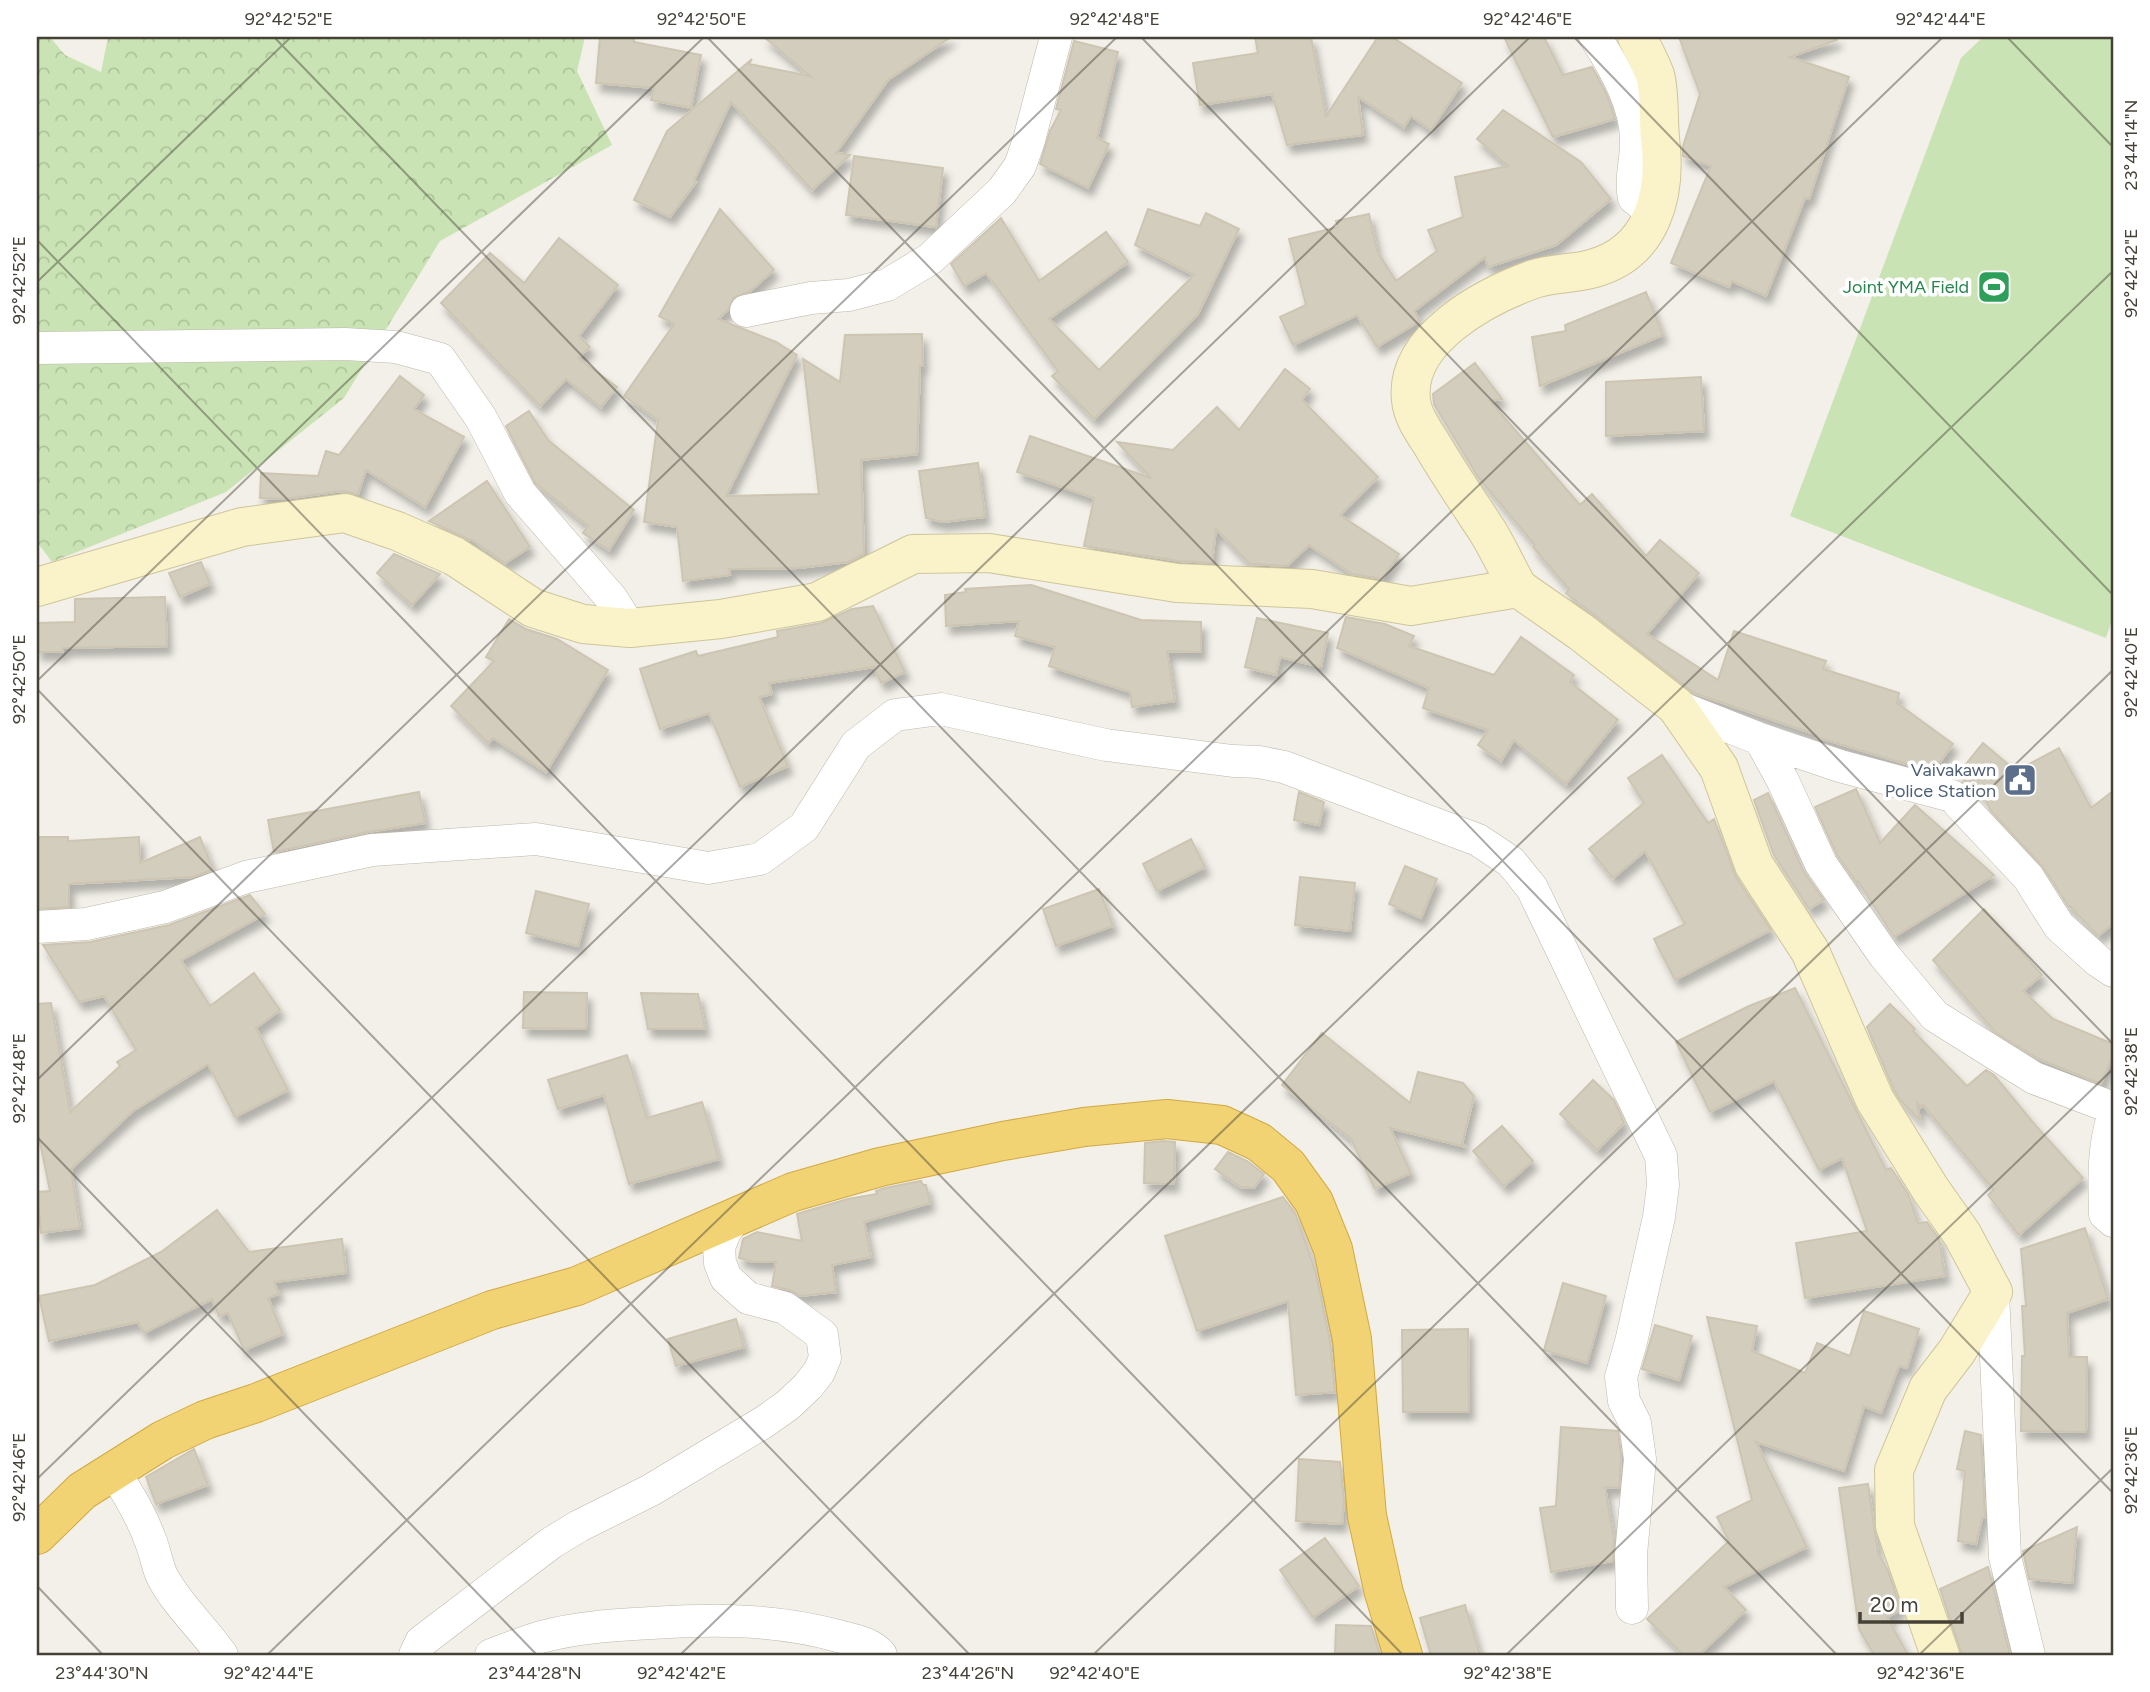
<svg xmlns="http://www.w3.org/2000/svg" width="2150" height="1692" viewBox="0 0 2150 1692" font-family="Figtree,sans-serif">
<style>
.forest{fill:url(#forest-crowns)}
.pitch{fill:#cae3b4}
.building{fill:#d3cdbe;stroke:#cdc5b2;stroke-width:2;filter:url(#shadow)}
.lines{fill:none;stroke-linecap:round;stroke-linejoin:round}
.street-casing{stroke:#bdb8ab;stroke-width:33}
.secondary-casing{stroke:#cfc59b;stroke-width:40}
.highway-casing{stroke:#d1a944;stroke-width:40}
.street{stroke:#fff;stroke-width:32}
.secondary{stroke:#faf3ca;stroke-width:38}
.highway{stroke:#f2d373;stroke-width:38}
.ticks{fill:none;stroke:#454137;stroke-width:2;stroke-opacity:0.45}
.labels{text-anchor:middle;stroke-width:7;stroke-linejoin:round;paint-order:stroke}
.leisure-label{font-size:18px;fill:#27864d;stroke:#fff;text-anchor:end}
.service-label{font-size:18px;fill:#4e5e75;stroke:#fff;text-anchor:end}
.neatline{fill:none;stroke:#454137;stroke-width:2.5}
.ticks-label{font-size:18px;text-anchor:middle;fill:#454137}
</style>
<defs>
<pattern id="forest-crowns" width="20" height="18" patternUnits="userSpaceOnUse" patternTransform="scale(1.75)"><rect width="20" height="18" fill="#cae3b4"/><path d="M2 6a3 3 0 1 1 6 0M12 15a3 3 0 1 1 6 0" fill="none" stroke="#afc49b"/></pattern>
<filter id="shadow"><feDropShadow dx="4.5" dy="8" stdDeviation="3.5" flood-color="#0004"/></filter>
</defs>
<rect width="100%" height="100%" fill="#f2f0e8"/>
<path class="forest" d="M37 37H50L65 55 101 72 108 37H585L577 71 612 145 440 241 344 398 226 492 52 562 37 542Z"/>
<path class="pitch" d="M1983 37H2113V616L2106 638 1790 516 1961 58Z"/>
<path class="building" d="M600 37 634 38V42L701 55 691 108 651 100 654 88 596 83Z
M764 37H951L888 80 836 153 850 155 812 190 731 102 694 180 696 182 670 217 634 200 667 131 752 59 749 64 810 76Z
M1255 37H1311L1326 116 1378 37H1392L1462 83 1431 130 1411 116 1404 127 1358 97 1363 135 1287 145 1272 94 1200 105 1193 63 1258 53Z
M1504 37H1544L1563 75 1592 67 1607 95 1615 119 1553 137Z
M1679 37H1836L1837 40 1790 57 1849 77 1809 199 1805 198 1766 296 1732 281 1729 287 1671 263 1711 166 1683 156V146L1700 94Z
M1074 41 1118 52 1097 138 1109 144 1088 188 1040 164 1050 131 1061 110 1056 109Z
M1503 110 1581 162 1611 199 1556 245 1488 267 1485 257 1414 311 1420 321 1377 347 1357 315 1293 345 1280 317 1306 305 1289 239 1338 227 1336 221 1369 214 1377 251 1396 281 1437 251 1428 230 1463 217 1455 177 1508 166 1477 139Z
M854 156 943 168 936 227 846 215Z
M720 209 774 270 749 292 734 297 728 310 718 319 776 342 797 355 726 496 819 494 803 359 840 382 845 335 922 334 923 366H920L917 454 861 460 864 554 848 562 799 568 729 569 730 575 683 581 677 527 644 522 658 420 624 396 674 324 659 316Z
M1148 209 1200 226 1206 213 1239 229 1198 314 1094 419 1052 376 1058 371 986 273 964 286 951 264 1001 218 1039 281 1106 232 1128 262 1049 319 1099 370 1194 275 1135 245Z
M559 238 618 285 579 336 590 347 578 358 617 387 601 407 566 379 540 406 441 303 490 253 524 283Z
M1646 292 1663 335 1540 386 1532 337 1566 331 1565 325Z
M1475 363 1502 399 1490 401 1580 505 1592 494 1646 556 1660 540 1699 573 1647 634 1718 680 1734 631 1826 661 1823 669 1899 693 1897 703 1953 744 1933 772 1816 737 1817 735 1694 693 1566 593 1569 589 1533 547 1535 545 1478 477 1434 404 1433 394Z
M1285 369 1310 389 1302 400 1378 477 1340 515 1399 554 1382 579 1352 574 1309 545 1287 566 1250 564 1216 529 1212 563 1179 561 1084 546 1094 498 1017 472 1030 436 1151 478 1117 442 1173 450 1217 407 1239 430Z
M400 376 424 395 414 409 464 437 425 507 366 470 358 494 342 491 284 499 260 498 261 473 318 476 326 451 339 455Z
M1701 377 1704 431 1606 436V382Z
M529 411 548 440 634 510 609 550 583 533 588 526 535 483 506 426Z
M978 463 985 517 943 522 926 518 919 471Z
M487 481 530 547 505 563 471 539 470 540 429 521Z
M394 554 440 574 412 605 377 573Z
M201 562 210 584 180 597 169 573Z
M1031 585 1141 620 1201 622V652L1167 651 1175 701 1132 707 1130 692 1049 666 1055 647 1015 636 1019 621 946 626 945 595 966 592 965 589Z
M165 597 167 646 63 648V652H37V623L75 622V599Z
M873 606 905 672 881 683 874 667 769 683 772 694 759 697 788 766 740 787 709 713 660 729 640 669 696 651 698 656 778 637 777 631 821 623 852 609Z
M1346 617 1385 624 1414 636 1409 646 1494 675 1521 637 1574 675 1570 682 1618 720 1566 784 1514 740 1501 761 1478 745 1488 730 1423 708 1429 688 1337 648Z
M1257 618 1328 633 1321 667 1280 657 1276 675 1245 667Z
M509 619 526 629 557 639 608 670 546 772 493 738 488 743 451 706 494 661 486 657Z
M1983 743 2016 771 2059 748 2091 808 2113 791V924L2098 936 2070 906 2069 907 2043 867 1991 811 1983 795 1957 775Z
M1662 755 1708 823 1714 819 1736 877 1771 930 1675 980 1654 939 1685 924 1645 851 1613 878 1589 849 1644 803 1628 778Z
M1856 789 1880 843 1915 805 1994 875 1894 937 1858 881 1856 882 1837 855 1815 807Z
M419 792 425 823 368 832 274 852 268 820Z
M1299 792 1324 802 1319 825 1294 820Z
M1768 793 1804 872 1824 900 1809 909 1774 855 1754 800Z
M37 837H68V841L139 837 140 863 200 837 213 870 192 877 69 884V907L37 909Z
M1191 839 1205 867 1157 891 1143 864Z
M1405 866 1437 879 1421 918 1389 904Z
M1300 877 1355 883 1350 931 1295 925Z
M1099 889 1113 926 1056 946 1043 909Z
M536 891 589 904 578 946 526 933Z
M250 895 265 914 181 960 210 1006 254 973 280 1010 256 1028 288 1090 235 1117 208 1064 133 1111 71 1169 80 1228 41 1233 37 1192 50 1191 37 1128V1004L51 1003 70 1112 120 1066 117 1062 136 1050 104 996 79 1002 43 945 90 942 169 925Z
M1984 909 2042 975 2023 991 2053 1019 2113 1044V1055L2101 1084 2037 1058 1996 1033 1933 960Z
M1795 988 1886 1170 1891 1168 1908 1194 1918 1223 1927 1222 1939 1239 1945 1276 1805 1298 1796 1243 1867 1231 1842 1158 1819 1170 1774 1081 1710 1112 1676 1042 1749 1006Z
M524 992 587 993 586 1029 523 1028Z
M641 993 698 994 705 1029H648Z
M1890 1004 1915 1029 1913 1031 1967 1086 1986 1070 1994 1075 2036 1126 2083 1178 2019 1235 1988 1195 1994 1190 1923 1105 1921 1107 1917 1102 1920 1120 1901 1101 1894 1090 1867 1027Z
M1322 1033 1410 1103 1418 1072 1463 1083 1474 1096 1462 1144 1466 1147 1390 1128 1411 1173 1375 1189 1351 1139 1282 1085Z
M627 1055 647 1118 702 1102 719 1159 629 1184 604 1095 558 1109 548 1080Z
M1593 1080 1614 1100 1624 1123 1597 1150 1560 1114Z
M1502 1126 1533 1161 1504 1186 1473 1151Z
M1163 1141 1175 1142 1174 1184 1144 1183 1145 1143Z
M1228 1152 1247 1161 1264 1174 1254 1188 1240 1187 1215 1169Z
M921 1181 923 1185H926L930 1203 864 1222 871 1257 832 1265 836 1292 800 1296 790 1290 772 1286 776 1262H754L739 1258 743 1239 757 1232 802 1241 797 1214 800 1213 848 1199 877 1194 876 1191 885 1188Z
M1283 1197 1295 1213 1316 1273 1330 1342 1335 1392 1296 1395 1288 1301 1197 1331 1165 1236Z
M217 1210 249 1252 342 1239 346 1273 274 1282 279 1294 268 1298 283 1334 244 1350 228 1313 219 1316 212 1299 144 1333 138 1322 49 1341 39 1296 95 1285 161 1252Z
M2085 1228 2108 1299 2067 1313 2069 1357H2087L2086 1432 2021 1431 2022 1356H2025L2022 1306H2026L2021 1249Z
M1563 1283 1606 1296 1587 1363 1544 1350Z
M1864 1311 1919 1329 1907 1368 1899 1366 1881 1413 1864 1406 1844 1471 1756 1442 1807 1547 1724 1587 1746 1610 1699 1655H1683L1647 1619 1729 1541 1717 1517 1752 1500 1707 1317 1757 1326 1752 1351 1805 1373 1817 1343 1850 1356Z
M736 1319 744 1347 676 1366 668 1339Z
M1655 1325 1692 1336 1679 1380 1642 1369Z
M1468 1329 1469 1412H1403L1402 1330Z
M1561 1427 1618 1431 1621 1457 1620 1475 1619 1488 1605 1487 1614 1540 1613 1561 1551 1572 1540 1508 1556 1506Z
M1965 1431 1981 1435 1985 1518H1982L1976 1544 1958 1541 1965 1471 1957 1469Z
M194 1449 208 1485 156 1504 146 1477Z
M1299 1459 1340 1462 1344 1501 1342 1524 1296 1521Z
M1868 1484 1878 1553 1888 1571 1901 1610 1887 1617 1908 1655H1874L1859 1629 1839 1488Z
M2077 1527 2072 1583 2029 1579 2023 1551Z
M1325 1538 1359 1586 1313 1617 1280 1570Z
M1988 1567 2010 1655H1962L1940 1589Z
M1465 1605 1480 1655H1431L1420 1618Z
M1336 1625 1371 1626 1380 1655H1335Z"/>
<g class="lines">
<defs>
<path id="street" d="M1595 37C1615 68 1637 106 1636 143 1636 161 1630 180 1634 198L1654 214
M746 311 811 298 849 295 887 285 930 259 1002 191 1020 166 1029 140 1056 37
M37 348 345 344 396 347 440 359 481 418 520 493 612 599 630 628
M1676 706 1760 739 1840 766 1952 796 2028 877 2059 926 2098 961 2113 971
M1760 739 1783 781 1821 864 1884 955 1935 1016 2034 1078 2113 1108
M37 927 86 924 165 907 246 877 372 850 536 839 708 868 760 859 804 827 856 745 895 715 941 709 1106 745 1233 761 1259 762 1284 767 1478 840 1511 862 1532 888 1661 1156 1663 1185 1659 1217 1631 1342 1621 1377 1624 1401 1635 1423 1640 1459 1631 1554 1632 1608
M2113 1117C2103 1148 2104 1181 2105 1214L2113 1221
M1993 1292 2005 1557 2029 1655
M113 1470C128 1493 142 1516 151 1542 156 1554 157 1567 163 1578 179 1607 203 1628 222 1655
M415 1655 421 1642 551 1543 579 1526 651 1490 764 1422 788 1405 808 1386 819 1372 825 1358 822 1335 785 1308 748 1298 726 1278 720 1263 719 1247 725 1232 737 1215
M491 1655C507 1649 524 1642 541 1637 577 1627 615 1625 652 1623 715 1619 777 1619 838 1636 853 1640 872 1643 881 1655"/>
<path id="secondary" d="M37 587 242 527 345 513 397 531 454 556 533 608 583 624 630 628 721 619 817 602 913 554 989 553 1177 583 1312 589 1411 606 1518 588C1508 570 1499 550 1488 532 1469 503 1449 474 1431 443 1423 431 1412 415 1411 400 1404 339 1486 296 1534 279 1552 273 1573 274 1591 269 1653 253 1667 194 1660 138 1658 120 1660 92 1655 75 1650 62 1643 49 1637 37
M1518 588 1581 632 1676 706 1719 768 1754 865 1810 951 1875 1100 1931 1190 1962 1234 1993 1292 1957 1351 1928 1389 1894 1470 1895 1526 1940 1655"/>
<path id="highway" d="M37 1535 82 1491 163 1440 205 1420 256 1403 492 1310 577 1286 793 1192 880 1167 1003 1141 1084 1127 1167 1119 1222 1125 1259 1142 1288 1166 1314 1202 1333 1249 1352 1339 1367 1516 1384 1593 1403 1655"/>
</defs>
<use href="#street" class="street-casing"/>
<use href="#secondary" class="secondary-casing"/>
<use href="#highway" class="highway-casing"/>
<use href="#street" class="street"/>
<use href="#secondary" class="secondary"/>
<use href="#highway" class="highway"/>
</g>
<path class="ticks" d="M274 37 1837 1655M707 37 2113 1493M1141 37 2113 1044M1574 37 2113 595M2007 37 2113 147M37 240 1403 1655M37 282 291 37M37 681 704 37M37 689 970 1655M37 1080 1117 37M37 1137 537 1655M37 1479 1530 37M37 1586 103 1655M267 1655 1943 37M680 1655 2113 271M1093 1655 2113 670M1506 1655 2113 1069M1919 1655 2113 1468"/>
<defs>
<symbol id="stadium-square" viewBox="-11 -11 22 22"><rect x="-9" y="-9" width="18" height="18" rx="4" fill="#2e9e5b" stroke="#fff"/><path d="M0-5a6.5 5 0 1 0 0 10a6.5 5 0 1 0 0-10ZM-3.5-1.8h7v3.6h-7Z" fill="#fff"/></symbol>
<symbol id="civic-square" viewBox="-11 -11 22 22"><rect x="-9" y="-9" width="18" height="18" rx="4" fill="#5c6f8a" stroke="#fff"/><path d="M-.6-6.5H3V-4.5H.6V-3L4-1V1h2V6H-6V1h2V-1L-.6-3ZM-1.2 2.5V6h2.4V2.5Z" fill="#fff"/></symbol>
</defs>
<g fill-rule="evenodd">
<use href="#stadium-square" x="1975" y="268" width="38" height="38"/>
<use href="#civic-square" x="2001" y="761" width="38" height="38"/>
</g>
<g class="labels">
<g class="leisure-label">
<text x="1969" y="293">Joint YMA Field</text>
</g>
<g class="service-label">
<text x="1996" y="776">Vaivakawn<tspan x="1996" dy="21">Police Station</tspan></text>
</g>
</g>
<rect width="2150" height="1692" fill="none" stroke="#ffffff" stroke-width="77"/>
<path d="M1860 1612v10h102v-10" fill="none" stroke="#454137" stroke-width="3.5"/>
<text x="1870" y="1612" font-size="21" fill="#454137" stroke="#ffffff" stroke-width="5" paint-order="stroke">20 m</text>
<rect x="38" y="38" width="2074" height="1616" class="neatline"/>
<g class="ticks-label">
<text x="289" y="25">92°42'52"E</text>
<text x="702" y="25">92°42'50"E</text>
<text x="1115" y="25">92°42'48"E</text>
<text x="1528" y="25">92°42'46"E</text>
<text x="1941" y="25">92°42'44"E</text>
<text transform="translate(2131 145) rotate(-90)" y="6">23°44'14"N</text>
<text transform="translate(2131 273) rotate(-90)" y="6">92°42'42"E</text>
<text transform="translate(19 280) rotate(-90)" y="6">92°42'52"E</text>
<text transform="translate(2131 672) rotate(-90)" y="6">92°42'40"E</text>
<text transform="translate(19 679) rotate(-90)" y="6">92°42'50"E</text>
<text transform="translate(2131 1071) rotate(-90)" y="6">92°42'38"E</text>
<text transform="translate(19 1078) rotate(-90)" y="6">92°42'48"E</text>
<text transform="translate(2131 1470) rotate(-90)" y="6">92°42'36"E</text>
<text transform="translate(19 1477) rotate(-90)" y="6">92°42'46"E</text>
<text x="102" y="1679">23°44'30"N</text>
<text x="269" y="1679">92°42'44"E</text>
<text x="535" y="1679">23°44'28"N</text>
<text x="682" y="1679">92°42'42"E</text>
<text x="968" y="1679">23°44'26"N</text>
<text x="1095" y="1679">92°42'40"E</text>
<text x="1508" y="1679">92°42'38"E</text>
<text x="1921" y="1679">92°42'36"E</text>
</g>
</svg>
